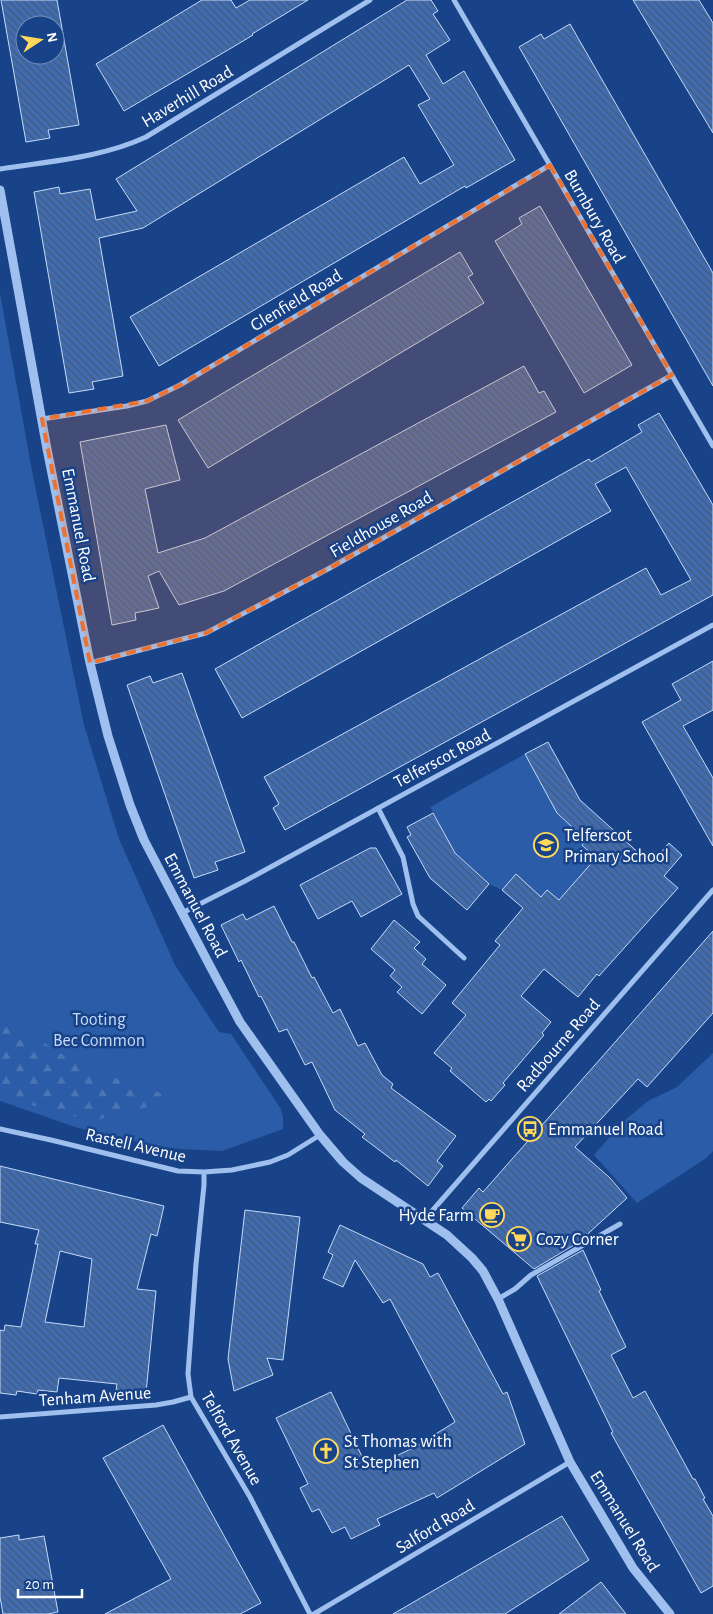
<svg xmlns="http://www.w3.org/2000/svg" width="713" height="1614" viewBox="0 0 713 1614" font-family="'Alegreya Sans',sans-serif">
<style>
.green{fill:#2a5ca7}
.forest{fill:url(#forest-firs)}
.building{fill:url(#building-back-hatch);stroke:#c5dafa;fill-rule:evenodd}
.lines{fill:none;stroke-linecap:round;stroke-linejoin:round}
.minor{stroke:#9fbfee;stroke-width:5}
.tertiary{stroke:#9fbfee;stroke-width:9}
.marked{fill:#eb7230;fill-opacity:0.2;stroke:#eb7230;stroke-width:4;stroke-dasharray:10 6;stroke-linejoin:round}
.labels{text-anchor:middle;stroke-width:5;stroke-linejoin:round;paint-order:stroke}
.street-label{font-size:18px;fill:#fff;stroke:#184388}
.poi-label{font-size:18px;fill:#fff;stroke:#184388;text-anchor:start}
.park-label{font-size:18px;fill:#c5dafa;stroke:#184388}
</style>
<defs>
<pattern id="forest-firs" width="22" height="20" patternUnits="userSpaceOnUse" patternTransform="scale(1.25)"><rect width="22" height="20" fill="#2a5ca7"/><path d="M5 1l3.5 6h-7zM16 11l3.5 6h-7z" fill="#4a74b4"/></pattern>
<pattern id="building-back-hatch" width="6" height="6" patternUnits="userSpaceOnUse" patternTransform="scale(1.25)"><rect width="6" height="6" fill="#406db2"/><path d="M-1 5l2 2M0 0l6 6M5-1l2 2" fill="none" stroke="#475975"/></pattern>
</defs>
<rect width="100%" height="100%" fill="#184388"/>
<path class="green" d="M0 293 32 471 84 725 119 839 175 965 219 1032 231 1034 281 1109 283 1118V1129L222 1151 180 1149 156 1146 78 1128 0 1101Z
M525 754 554 806 562 818 586 840 582 846 596 859 559 900 547 890 541 897 516 875 502 890 489 884 445 844 448 840 430 807Z
M713 1053V1151L705 1159 637 1203 594 1155 623 1122 648 1101 677 1087Z"/>
<path class="forest" d="M0 1014 80 1066 178 1099 93 1121 0 1097Z"/>
<path class="building" d="M1 0H57L79 125 48 130 50 138 26 142ZM25 25H55V55H25Z
M202 0H231L236 8 250 0H308L252 34 253 35 233 47 124 111 96 64Z
M407 0H431L438 11 433 14 450 40 426 55 443 84 464 71 515 160 466 188 465 186 159 366 130 317 404 157 420 184 454 165 418 105 430 99 409 65 143 228 99 238 123 376 92 382 94 389 69 393 34 192 59 187 60 194 90 189 96 220 137 211 116 179Z
M633 0H699L713 23V133Z
M570 24 713 273V386L519 47 541 34 544 39Z
M540 206 632 365 584 393 495 241 522 224 519 218Z
M460 252 473 274 468 277 484 303 208 468 178 420Z
M524 366 539 393 544 391 556 412 224 591 179 605 159 571 148 576 159 608 135 613 136 620 112 625 80 442 166 425 180 480 145 489 158 553 205 538Z
M659 413 713 505V595L285 830 273 808 279 804 264 777 646 568 661 595 691 580 626 467 595 484 611 511 242 718 215 669 589 459 591 462 642 432 638 425Z
M713 661V710L683 726 713 778V846L642 722 681 700 672 684Z
M182 673 245 852 215 862 218 870 194 878 127 685 150 676 153 683Z
M548 742 580 800 651 864 669 843 682 855 664 876 678 888 599 976 597 974 578 997 544 969 521 996 551 1022 542 1033 544 1035 503 1083 505 1085 491 1101 489 1099 486 1102 450 1071 452 1068 434 1053 466 1015 452 1003 500 945 495 941 523 908 502 890 516 874 541 897 547 890 559 900 596 858 582 845 586 840 557 813 525 754Z
M433 813 455 853 489 884 467 910 430 878 407 837 411 835 407 827Z
M370 848H376L402 894 361 917 352 901 318 919 300 885Z
M274 906 292 942H294L312 978 314 977 333 1013 340 1009 358 1046 365 1043 382 1075 393 1084 391 1088 456 1136 437 1161 443 1166 428 1186 396 1160 395 1162 362 1137 365 1134 335 1110 312 1062 305 1065 287 1029 279 1032 261 996 259 997 241 960 239 962 221 925 243 914 246 920Z
M394 920 420 942 414 948 426 959 422 964 446 985 422 1014 397 992 402 987 390 976 395 970 371 949Z
M713 931V1013L647 1087 638 1079 575 1147 610 1178 627 1198 579 1242 534 1269 462 1208 479 1188 483 1192Z
M0 1166 164 1206 157 1236 151 1234 137 1289 156 1291 146 1393 116 1390 117 1384 59 1378 57 1392 38 1390 37 1394 17 1391 16 1395 0 1393V1330L4 1331 5 1325 21 1327 38 1244H35L39 1230 0 1222ZM60 1251 92 1259 84 1327 45 1322Z
M245 1210 300 1217 283 1360 267 1358 273 1375 234 1391 228 1359Z
M340 1225 423 1264 430 1277 438 1273 503 1394 507 1392 525 1444 437 1498 434 1493 377 1519 380 1525 351 1539 345 1527 332 1533 319 1509 312 1512 300 1488 308 1484 276 1418 331 1392 368 1469 413 1448 455 1422 390 1299 383 1303 355 1260 343 1287 323 1278 333 1255 328 1252Z
M583 1250 601 1290 599 1291 626 1347 611 1355 633 1398 645 1391 693 1479H695L705 1498 703 1499 713 1516V1586L701 1593 611 1433 613 1432 537 1276Z
M163 1425 261 1603 240 1614H105L171 1579 103 1458Z
M562 1516 589 1560 505 1614H393Z
M19 1535V1540L44 1536 58 1612 48 1614H3L0 1597V1538Z
M601 1582 626 1614H559Z"/>
<g class="lines">
<path class="minor" d="M454 0 713 446
M0 169C49 161 101 158 146 137L370 0
M42 419 127 406 147 401 180 385 550 165
M90 663 206 633 328 569 672 375
M378 808 403 857 413 904 418 916 464 958
M182 913 245 881 713 625
M0 1129 51 1140 178 1171 204 1172 232 1170 270 1162 288 1155 320 1135
M204 1172V1185L196 1264 188 1374 191 1397 250 1497 310 1614
M425 1219 713 890
M498 1299 515 1289 531 1275 620 1224
M0 1417 156 1405 173 1402 191 1397
M314 1614 570 1462"/>
<path class="tertiary" d="M0 190 47 449 90 663 108 736 130 805 144 840 210 966 240 1022 320 1135 343 1162 361 1178 447 1235 472 1258 483 1271 498 1299 570 1462 633 1568 670 1614"/>
</g>
<path class="marked" d="M550 165 672 375 328 569 206 633 90 663 42 419 147 401 180 385Z"/>
<defs>
<symbol id="school-ring" viewBox="-11 -11 22 22"><circle r="9.5" fill="#184388" stroke="#ffd85c" stroke-width="1.5"/><path d="M0-5L7-2L0 1L-7-2ZM-4 1L0 2.5L4 1V4Q0 6-4 4Z" fill="#ffd85c"/></symbol>
<symbol id="bus-ring" viewBox="-11 -11 22 22"><circle r="9.5" fill="#184388" stroke="#ffd85c" stroke-width="1.5"/><path d="M-5-6H5V4H4V6H2V4H-2V6H-4V4H-5ZM-3.5-4V0h7V-4ZM-3.5 1.2v1.5H-2V1.2ZM2 1.2v1.5H3.5V1.2Z" fill="#ffd85c"/></symbol>
<symbol id="cafe-ring" viewBox="-11 -11 22 22"><circle r="9.5" fill="#184388" stroke="#ffd85c" stroke-width="1.5"/><path d="M-5.5-4.5H6V0H3Q3 3.5 0 3.5H-2.5Q-5.5 3.5-5.5 0ZM3-3.2v2h1.7v-2ZM-6 4.5H4V6H-6Z" fill="#ffd85c"/></symbol>
<symbol id="supermarket-ring" viewBox="-11 -11 22 22"><circle r="9.5" fill="#184388" stroke="#ffd85c" stroke-width="1.5"/><path d="M-6-5.5h2.5l.6 2H6L4.5 2H-2.5L-4.4-4H-6ZM-1.5 3.2a1.3 1.3 0 1 0 .1 0ZM3 3.2a1.3 1.3 0 1 0 .1 0Z" fill="#ffd85c"/></symbol>
<symbol id="church-ring" viewBox="-11 -11 22 22"><circle r="9.5" fill="#184388" stroke="#ffd85c" stroke-width="1.5"/><path d="M-1.2-6h2.4v3.5h3.3v2.4h-3.3V6h-2.4V-.1h-3.3v-2.4h3.3Z" fill="#ffd85c"/></symbol>
</defs>
<g fill-rule="evenodd">
<use href="#school-ring" x="532" y="831" width="28" height="28"/>
<use href="#bus-ring" x="516" y="1115" width="28" height="28"/>
<use href="#cafe-ring" x="478" y="1201" width="28" height="28"/>
<use href="#supermarket-ring" x="505" y="1225" width="28" height="28"/>
<use href="#church-ring" x="312" y="1437" width="28" height="28"/>
</g>
<g class="labels">
<g class="street-label">
<text transform="translate(187 96) rotate(-31)" y="6">Haverhill Road</text>
<text transform="translate(595 216) rotate(60)" y="6">Burnbury Road</text>
<text transform="translate(296 300) rotate(-31)" y="6">Glenfield Road</text>
<text transform="translate(381 524) rotate(-30)" y="6">Fieldhouse Road</text>
<text transform="translate(79 525) rotate(79)" y="6">Emmanuel Road</text>
<text transform="translate(442 758) rotate(-28)" y="6">Telferscot Road</text>
<text transform="translate(196 905) rotate(62)" y="6">Emmanuel Road</text>
<text transform="translate(558 1045) rotate(-49)" y="6">Radbourne Road</text>
<text transform="translate(136 1145) rotate(13)" y="6">Rastell Avenue</text>
<text transform="translate(95 1396) rotate(-4)" y="6">Tenham Avenue</text>
<text transform="translate(232 1438) rotate(60)" y="6">Telford Avenue</text>
<text transform="translate(625 1521) rotate(58)" y="6">Emmanuel Road</text>
<text transform="translate(435 1526) rotate(-31)" y="6">Salford Road</text>
</g>
<g class="poi-label">
<text x="564" y="841">Telferscot<tspan x="564" dy="21">Primary School</tspan></text>
<text x="548" y="1135">Emmanuel Road</text>
<text x="474" y="1221" text-anchor="end">Hyde Farm</text>
<text x="536" y="1245">Cozy Corner</text>
<text x="344" y="1447">St Thomas with<tspan x="344" dy="21">St Stephen</tspan></text>
</g>
<g class="park-label">
<text x="99" y="1025">Tooting<tspan x="99" dy="21">Bec Common</tspan></text>
</g>
</g>
<g transform="translate(40 40) rotate(78)"><circle r="24" fill="#184388" stroke="#748eb8"/>
<path d="M0-4L9 19L0 12L-9 19Z" fill="#ffd85c"/>
<text y="-8" font-size="14" font-weight="bold" text-anchor="middle" fill="#ffffff">N</text>
</g>
<path d="M18 1589v8h64v-8" fill="none" stroke="#ffffff" stroke-width="2.5"/>
<text x="25" y="1589" font-size="15" fill="#ffffff" stroke="#184388" stroke-width="4" paint-order="stroke">20 m</text>
</svg>
